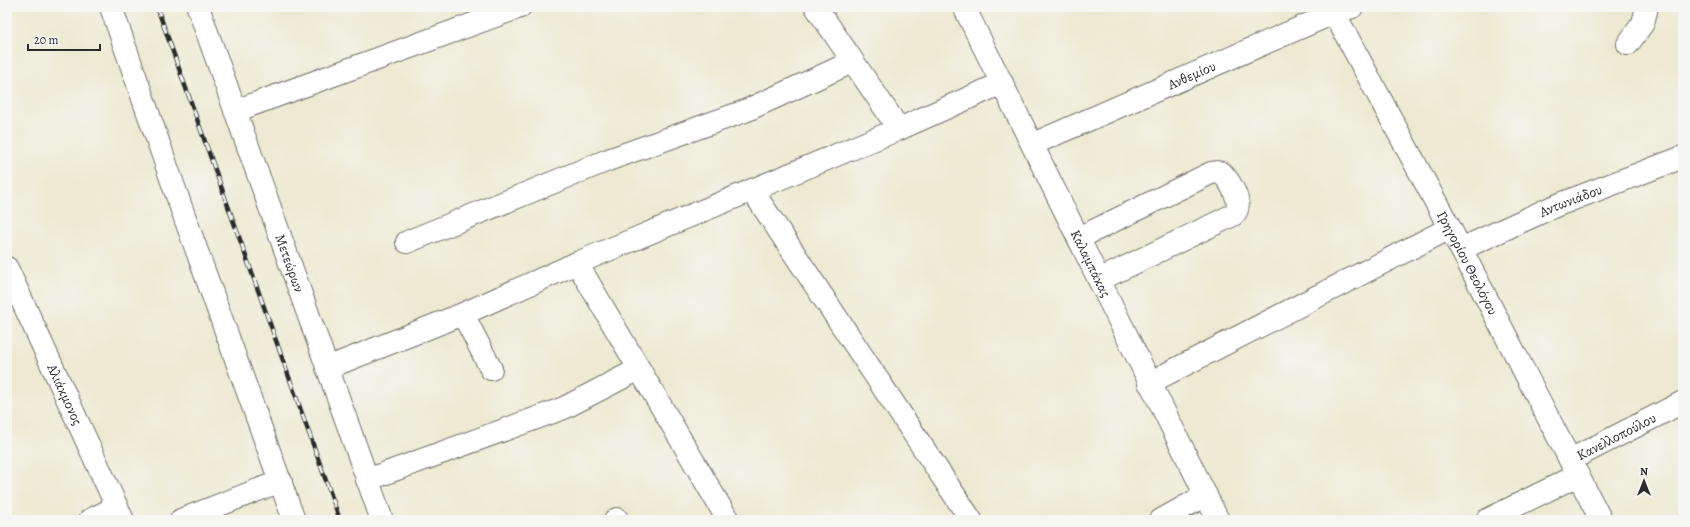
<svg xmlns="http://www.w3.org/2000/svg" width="1690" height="527" viewBox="0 0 1690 527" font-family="Alegreya,serif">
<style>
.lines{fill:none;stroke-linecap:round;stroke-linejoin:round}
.minor-casing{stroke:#6f6e65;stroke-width:24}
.major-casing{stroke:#6f6e65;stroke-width:24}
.minor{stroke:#fff;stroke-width:22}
.major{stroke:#fff;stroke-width:22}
.rail-casing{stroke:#2b2b2b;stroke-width:4.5}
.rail{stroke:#f6f6f2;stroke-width:3;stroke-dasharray:9;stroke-linecap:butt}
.labels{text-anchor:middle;stroke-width:3.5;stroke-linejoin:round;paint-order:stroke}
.street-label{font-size:14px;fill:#2b2b2b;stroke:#f6f6f2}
</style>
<rect width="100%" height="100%" fill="#f6f6f2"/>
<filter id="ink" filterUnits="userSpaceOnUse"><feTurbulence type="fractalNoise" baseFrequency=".025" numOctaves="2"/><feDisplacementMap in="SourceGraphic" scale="8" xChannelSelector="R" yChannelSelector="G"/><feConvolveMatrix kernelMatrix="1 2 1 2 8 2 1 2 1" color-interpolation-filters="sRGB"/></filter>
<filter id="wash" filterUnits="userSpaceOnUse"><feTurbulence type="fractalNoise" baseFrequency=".012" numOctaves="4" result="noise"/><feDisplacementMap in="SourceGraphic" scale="16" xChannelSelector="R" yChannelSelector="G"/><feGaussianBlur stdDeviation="0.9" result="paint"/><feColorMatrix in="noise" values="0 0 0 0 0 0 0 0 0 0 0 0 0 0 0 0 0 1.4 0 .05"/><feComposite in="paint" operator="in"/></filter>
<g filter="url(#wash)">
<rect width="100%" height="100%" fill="#ede9d2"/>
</g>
<g filter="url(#ink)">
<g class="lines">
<defs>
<g id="minor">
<path d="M111 7 181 207 294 520"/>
<path id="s1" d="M198 7 382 520"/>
<path d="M816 7 899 129"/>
<path id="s2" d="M1331 7 1461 249 1601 520"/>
<path d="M1628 44 1643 23 1647 7"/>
<path d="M235 111 520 7"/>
<path id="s3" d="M1033 144 1334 13 1352 7"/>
<path d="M752 190 971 520"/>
<path d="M1079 238 1211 173 1217 172 1222 173C1231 183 1245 205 1233 215L1099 280"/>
<path d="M407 242 608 160 745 111 852 62"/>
<path id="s4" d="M1461 249 1555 206 1683 157"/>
<path d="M577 263 728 520"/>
<path id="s5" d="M7 268 123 520"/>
<path d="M463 314 491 369"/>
<path d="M327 368 463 314 577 263 899 129 1002 83"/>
<path d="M1149 383 1450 228"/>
<path id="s6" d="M1570 460 1683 402"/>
<path d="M367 480 564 408 639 369"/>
<path d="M90 520 116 507"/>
<path d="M181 520 281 481"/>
<path d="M615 520 617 519"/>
<path d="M1161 520 1206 495"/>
<path d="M1487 520 1578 475"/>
</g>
<g id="major">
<path id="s7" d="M964 7C1049 178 1133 349 1218 520"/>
</g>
</defs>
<use href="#minor" class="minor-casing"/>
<use href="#major" class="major-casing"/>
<use href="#minor" class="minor"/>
<use href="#major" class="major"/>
<defs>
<path id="rail" d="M157 7 340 520"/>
</defs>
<use href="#rail" class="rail-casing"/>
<use href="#rail" class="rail"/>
</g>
</g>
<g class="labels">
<g class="street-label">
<text dy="5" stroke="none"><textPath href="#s3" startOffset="173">Ανθεμίου</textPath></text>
<text dy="5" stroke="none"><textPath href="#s4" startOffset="120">Αντωνιάδου</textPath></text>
<text dy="5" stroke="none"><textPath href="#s2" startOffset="290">Γρηγορίου Θεολόγου</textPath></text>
<text dy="5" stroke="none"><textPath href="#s1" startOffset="272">Μετεώρων</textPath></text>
<text dy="5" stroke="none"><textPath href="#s7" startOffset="286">Καλαμπάκας</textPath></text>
<text dy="5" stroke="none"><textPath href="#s5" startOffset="139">Αλιάκμονος</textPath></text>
<text dy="5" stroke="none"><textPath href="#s6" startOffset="52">Κανελλοπούλου</textPath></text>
</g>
</g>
<rect width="1690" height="527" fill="none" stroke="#f6f6f2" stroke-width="24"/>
<g transform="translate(1644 481)" stroke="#f6f6f2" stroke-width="3" paint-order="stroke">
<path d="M0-3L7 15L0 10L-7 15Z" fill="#2b2b2b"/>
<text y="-6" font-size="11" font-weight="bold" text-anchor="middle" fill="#2b2b2b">N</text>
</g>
<path d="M28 44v6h72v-6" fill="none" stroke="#2b2b2b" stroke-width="2"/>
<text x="34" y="44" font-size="12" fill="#2b2b2b" stroke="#f6f6f2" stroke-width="3" paint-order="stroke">20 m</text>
</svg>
